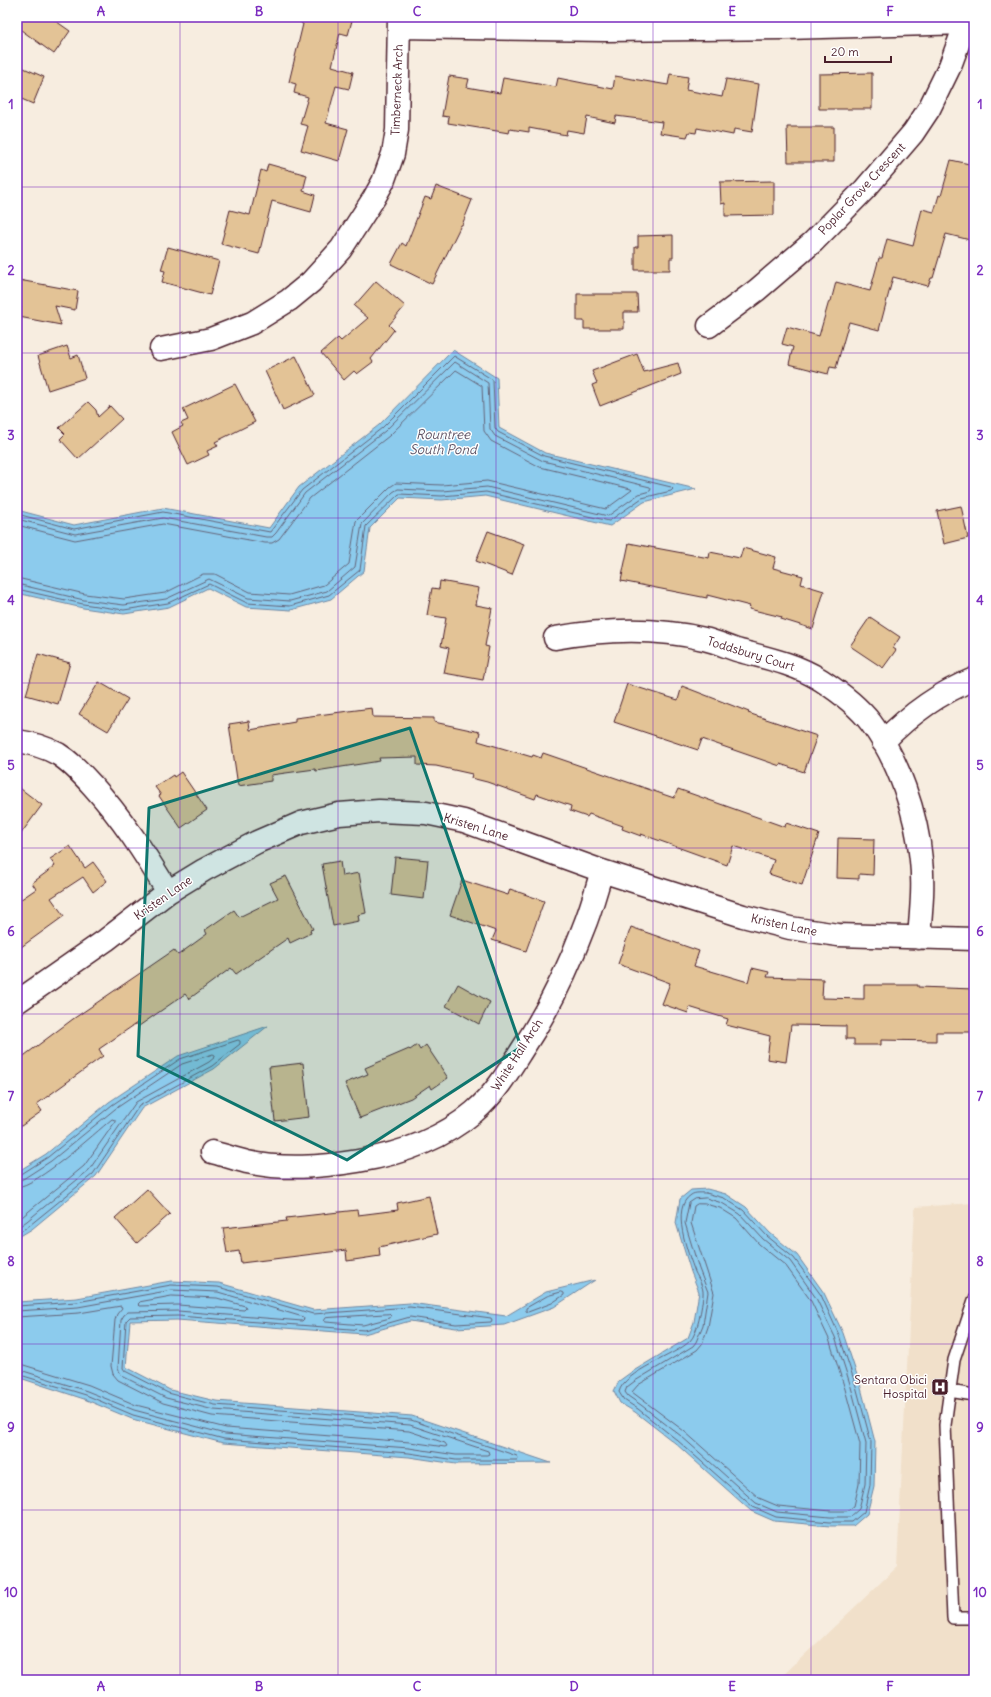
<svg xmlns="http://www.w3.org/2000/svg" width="991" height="1697" viewBox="0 0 991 1697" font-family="Delius,sans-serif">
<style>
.built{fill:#f1e0ca}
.water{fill:#8ccbed;stroke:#72869f}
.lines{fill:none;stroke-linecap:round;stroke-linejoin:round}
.shore{stroke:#646479;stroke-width:1}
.building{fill:#e3c396;stroke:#4a1f2b}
.service-casing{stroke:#4a1f2b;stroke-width:14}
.minor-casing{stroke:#4a1f2b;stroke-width:25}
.service{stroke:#fff;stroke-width:11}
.minor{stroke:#fff;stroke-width:22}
.marked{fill:#0f766e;fill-opacity:0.2;stroke:#0f766e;stroke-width:3;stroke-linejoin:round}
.grid{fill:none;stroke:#7b2cbf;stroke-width:1;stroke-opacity:0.55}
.labels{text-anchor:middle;stroke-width:3;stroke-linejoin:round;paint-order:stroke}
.street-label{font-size:12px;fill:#4a1f2b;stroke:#fff}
.poi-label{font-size:12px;fill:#4a1f2b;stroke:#fff;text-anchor:end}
.water-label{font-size:13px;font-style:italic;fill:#5e5365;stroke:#fff}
.neatline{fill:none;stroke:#7b2cbf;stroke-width:1.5}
.grid-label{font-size:13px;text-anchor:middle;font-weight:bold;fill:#7b2cbf}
</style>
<rect width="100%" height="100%" fill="#f7ede0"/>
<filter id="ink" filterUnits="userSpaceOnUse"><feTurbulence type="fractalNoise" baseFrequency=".025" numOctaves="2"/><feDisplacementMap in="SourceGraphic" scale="8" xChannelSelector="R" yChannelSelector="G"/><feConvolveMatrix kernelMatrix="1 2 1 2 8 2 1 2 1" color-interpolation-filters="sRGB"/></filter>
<g filter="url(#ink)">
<path class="built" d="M974 1203V1680H778L897 1567 915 1207Z"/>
<path class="water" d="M453 350 497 378 499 428 545 453 696 489 644 502 610 526 485 496 442 500 400 498 370 528 364 571 331 599 291 610 246 607 208 588 169 607 124 614 83 608 17 593V510L74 525 163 508 269 528 299 487 379 425Z
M268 1026 214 1069 142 1108 96 1176 32 1229 17 1238V1172L46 1154 109 1102 178 1056Z
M707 1189 726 1194 746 1207 770 1233 797 1255 824 1293 843 1333 860 1384 875 1442 874 1486 867 1514 853 1526H830L774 1521 751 1511 675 1443 635 1412 620 1403 614 1391 619 1381 630 1373 688 1338 694 1322 699 1292 691 1272 676 1223 680 1199 691 1190Z
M595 1280 554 1307 504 1325 456 1328 410 1321 364 1334 177 1320 130 1321 126 1367 170 1390 216 1401 412 1416 551 1463 456 1464 409 1457 223 1443 132 1419 84 1399 17 1377V1302L77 1298 171 1281 219 1283 313 1310 410 1303 506 1316 546 1292Z"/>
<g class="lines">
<path class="shore" d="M17 514 74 529 163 512 270 532 302 490 382 428 454 356 493 380 495 428 498 432 544 456 671 487 673 489 671 491 642 498 609 521 486 492 442 496 399 494 366 526 360 570 329 595 290 606 247 603 209 584 168 603 124 610 83 604 17 589
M17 519 75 534 163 518 266 537H272L276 533 305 493 385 431 455 362 488 383 490 429 495 436 543 461 650 487 651 489 650 491 639 494 608 516 487 487 442 491 398 489 393 492 362 524 355 567 327 591 290 601 248 598 209 579 166 599 124 605 84 600 17 584
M17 525 75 540 163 524 265 543H272L279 539 310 498 389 436 456 370 482 386 484 431 491 441 540 467 631 489 632 490 606 509 487 481 442 485 396 483 390 487 356 521 349 564 324 585 289 595 250 592 215 574H203L165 593 124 599 85 594 17 578
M17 1175H20L48 1157 112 1105 180 1059 238 1040 240 1041V1044L212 1066 139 1106 93 1174 30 1225 17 1234
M17 1180 23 1179 51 1161 115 1109 182 1064 213 1054 215 1055V1057L209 1062 136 1102 89 1170 27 1221 17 1228
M17 1187C37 1186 94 1134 112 1119L115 1120V1122L84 1166 17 1221
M706 1193 724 1198 743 1210 767 1236 794 1258 821 1295 839 1335 856 1386 871 1442 870 1485 864 1512 852 1522H830L776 1517 753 1507 677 1440 638 1409 624 1400 619 1392C624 1371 675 1356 690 1341 698 1333 702 1306 703 1295 704 1287 698 1278 695 1272 688 1253 670 1208 691 1195 695 1192 701 1193 706 1193Z
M706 1198 722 1203 740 1214 763 1239 790 1261 816 1298 835 1337 851 1387 866 1443 865 1484 859 1509 850 1517H830L777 1512 756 1503 681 1436 641 1405 628 1396 625 1392 627 1387 635 1381 693 1346 696 1342 703 1325 708 1292 699 1269 685 1223 689 1203 695 1199Z
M705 1204 720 1208 736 1218 759 1244 786 1266 811 1301 829 1339 845 1389 860 1444 859 1484 854 1506 847 1511H831L778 1506 759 1498 684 1431 632 1392 638 1385 697 1350 702 1344 708 1327 714 1293 691 1223 694 1206 697 1204Z
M562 1292 564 1293V1295L552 1303 528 1312 526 1311V1308L547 1296Z
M172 1296 217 1298 245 1306 246 1308 244 1310 178 1305 140 1306 138 1304 140 1302Z
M17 1306 77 1302 171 1285 218 1287 313 1314 410 1307 491 1318 492 1320 491 1322 456 1324 410 1317 364 1330 178 1316 130 1317 126 1321 123 1368 125 1371 168 1393 215 1405 411 1420 517 1456 518 1458 517 1460H456L409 1453 224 1439 133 1415 86 1395 17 1374
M17 1311 78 1307 172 1290 218 1292 303 1317 304 1319 302 1321 178 1311 128 1312 124 1315 121 1320 118 1369 122 1376 166 1398 214 1410 410 1425 488 1451 489 1454 487 1455H456L409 1448 225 1434 134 1410 87 1391 17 1369
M389 1314 391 1316 390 1318 363 1325 326 1322 324 1321 326 1318Z
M17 1317 79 1313 121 1306 122 1308 117 1314 115 1320 111 1366 113 1374 118 1380 163 1403 212 1416 409 1431 445 1443 447 1446 445 1447 410 1442 226 1428 136 1405 89 1385 17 1363"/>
</g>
<path class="building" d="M17 17H50L70 31 54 54 17 27Z
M301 17H353L348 35 340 33 332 66 353 72 349 89 336 86 326 123 348 129 339 161 301 150 308 126 300 124 308 97 294 93 296 84 289 82 303 24 301 23Z
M17 65 44 77 33 104 17 97Z
M872 73V109H819V74Z
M670 74 688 77 686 90 722 97 726 79 759 84 752 132 734 129 733 135 697 128 696 133 689 132 687 137 660 133 662 122 616 116 615 123 587 117 584 133 567 130 566 135 529 128V132L510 129 509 133 448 123 449 117 442 116 449 76 469 79 467 87 500 93 503 78 556 87 558 78 613 89 615 76 668 85Z
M787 127H834V162H788Z
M951 160 974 165V241L946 234 933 278H931L928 286 893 277 879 330 849 322 836 368 830 367 828 374 789 364 793 347 782 344 787 327 819 336 829 301H831L836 282 870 291 879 258H882L887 239 913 246 922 209 934 212 939 195 941 196Z
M268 164 307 175 303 191 315 195 311 212 272 201 259 254 221 244 230 210 250 215 261 170 266 172Z
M774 181V215L725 216V203L721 204 720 182Z
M436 186 472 200 462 225H461L432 284 391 264 402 243 406 246 425 197 431 199Z
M673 235V258H670V270H635V247H638V236Z
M168 247 219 261 210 295 162 282 165 271 161 270Z
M19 280 78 291 75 310 55 306 61 325 19 317 21 307 17 306Z
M376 281 405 306 389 325 394 330 371 359 373 362 357 374 354 371 344 380 321 353 338 338 341 341 368 318 354 306Z
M577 294H637L638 312H624V329H584V321H577Z
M67 346 71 358 78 355 85 378 48 390 38 356Z
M637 354 644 372 678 363 681 374 600 406 592 385 597 383 592 371Z
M296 356 315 395 283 410 265 371Z
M235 384 255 422 215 442 218 446 207 451 209 455 188 465 172 432 183 426 181 423 188 420 183 409Z
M88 402 96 410 98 417 110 406 122 419 78 459 60 439 65 434 59 428Z
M961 506 968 538 944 544 937 511Z
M488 531 524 544 512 575 476 561Z
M629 543 709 558 710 552 740 558 743 548 776 557 773 568 803 576 801 584 824 591 813 629 781 619 782 617 749 609 750 606 707 595V598L621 581Z
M440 581 479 588 476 605 492 608 485 646 489 647 483 680 444 673 449 648 441 646 446 618 427 615 432 588 439 589Z
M870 617 900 637 893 648 896 650 883 668 850 646Z
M38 654 70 663 58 704 26 695Z
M99 682 128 699 108 731 79 714Z
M627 684 678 700 682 686 749 712 748 713 817 736 804 772 780 764V766L702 739 698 750 614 722Z
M372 708 373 717 434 718V722L480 732 478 741 532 757 533 755 541 758 543 753 674 798 678 789 785 827 786 823 819 834 802 885 769 874 774 860 733 846 727 865 641 834V836L622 829 623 826 589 814 587 817 570 811 571 806 537 794 535 799 487 782 471 778 472 774 436 766 417 765V757L379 758 380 761 316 771 315 769 271 775V781L238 786 229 724 249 721 250 730 295 722V718Z
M181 772 207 810 181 828 159 796 161 795 155 787 173 775 174 777Z
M17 786 42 805 17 839Z
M838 838 874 839 873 875 859 874V879L837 878Z
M70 846 85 868 93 862 107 881 93 892 83 877 51 898 64 916 17 950V902L36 889 32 883 55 866 50 859Z
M395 857 428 860 424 899 391 895Z
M340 861 342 876 359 873 366 913 358 915 359 921 333 926 322 864Z
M286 876 313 929 310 930 311 933 290 943 288 938 236 974 231 968 189 999 185 994 139 1026 137 1023 99 1049 103 1056 37 1104 42 1111 17 1129V1061L73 1019 174 950 178 955 207 934 205 930 234 910 239 917 278 898 270 883Z
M462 880 508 895 510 889 544 901 526 951 492 940 496 931 450 915Z
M631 927 699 951 694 966 748 982 752 968 769 972 767 977 823 979 822 998 864 999V985H918V987L974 989V1032H936V1041L881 1040V1045H854V1039H846V1026L791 1025 786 1062 767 1059 770 1036 726 1025 728 1019 689 1007 688 1013 662 1004 670 983 618 964Z
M458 984 490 1002 479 1024 446 1006Z
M417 1045 420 1050 426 1045 448 1078 432 1089 430 1085 411 1098 360 1118 345 1083 368 1074 365 1068 409 1049 410 1050Z
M303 1063 309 1117 275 1121 269 1067Z
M147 1189 170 1214 137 1243 115 1218Z
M429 1196 437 1234 379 1247 380 1256 347 1261 346 1250 241 1263 239 1251 227 1253 223 1228 287 1221 286 1218 357 1210 358 1215 398 1210 397 1203Z"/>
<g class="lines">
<defs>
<path id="service" d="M974 1300 954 1360 945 1425 953 1618H974
M949 1391 974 1395"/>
<path id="minor" d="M399 27 605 30 786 28 967 23
M709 326 757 290 813 242 865 189 913 133 929 109 950 66 968 17
M161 349 211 339 252 323 289 300 311 282 341 249 374 198 383 182 393 154 397 130 399 17
M555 638C605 629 654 627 704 639 718 642 731 649 744 652 771 659 797 665 821 680 838 691 858 706 871 723 898 759 917 814 921 860 924 886 921 912 919 938
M17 741C31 743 45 747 58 754 71 762 81 773 92 785 122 818 145 854 168 892
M883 742C909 715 939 693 974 679
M17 1002 106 940 168 892 204 870 257 842 301 823 339 814 379 811 426 813 464 821 602 871 743 916 790 928 838 935 974 939
M212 1152C223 1155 235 1159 247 1162 284 1170 321 1167 358 1161 400 1154 441 1140 474 1112 494 1095 507 1074 520 1053 546 1014 567 972 583 929 591 910 596 890 602 871"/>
</defs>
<use href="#service" class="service-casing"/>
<use href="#minor" class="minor-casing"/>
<use href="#service" class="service"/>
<use href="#minor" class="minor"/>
</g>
</g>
<path class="marked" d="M410 728 521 1047 347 1160 138 1056 149 808Z"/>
<path class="grid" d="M180 17V1680M338 17V1680M496 17V1680M653 17V1680M811 17V1680M17 187H974M17 353H974M17 518H974M17 683H974M17 848H974M17 1014H974M17 1179H974M17 1344H974M17 1510H974"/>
<defs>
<symbol id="hospital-square" viewBox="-11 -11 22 22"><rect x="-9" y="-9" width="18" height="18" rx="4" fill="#4a1f2b" stroke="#fff"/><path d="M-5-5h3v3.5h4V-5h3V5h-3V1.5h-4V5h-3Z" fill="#fff"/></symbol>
</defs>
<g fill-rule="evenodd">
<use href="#hospital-square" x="930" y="1377" width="20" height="20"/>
</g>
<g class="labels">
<g class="street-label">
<text transform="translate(397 90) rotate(-88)" y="4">Timberneck Arch</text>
<text transform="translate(862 189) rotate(-47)" y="4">Poplar Grove Crescent</text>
<text transform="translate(751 654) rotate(17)" y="4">Toddsbury Court</text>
<text transform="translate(476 827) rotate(17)" y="4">Kristen Lane</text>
<text transform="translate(163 898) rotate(-35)" y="4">Kristen Lane</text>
<text transform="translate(784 925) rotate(12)" y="4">Kristen Lane</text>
<text transform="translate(517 1055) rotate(-57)" y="4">White Hall Arch</text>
</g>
<g class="poi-label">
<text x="927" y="1384">Sentara Obici<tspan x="927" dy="14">Hospital</tspan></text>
</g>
<g class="water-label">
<text x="443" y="439">Rountree<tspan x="443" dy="15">South Pond</tspan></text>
</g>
</g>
<rect width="991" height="1697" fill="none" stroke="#fff" stroke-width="44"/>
<path d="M825 56v6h66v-6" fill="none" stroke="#4a1f2b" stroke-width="2"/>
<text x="831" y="56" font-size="12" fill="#4a1f2b" stroke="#ffffff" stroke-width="3" paint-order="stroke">20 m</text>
<rect x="22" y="22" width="947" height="1653" class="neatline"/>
<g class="grid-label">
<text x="101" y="16">A</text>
<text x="259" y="16">B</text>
<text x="417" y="16">C</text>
<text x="574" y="16">D</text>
<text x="732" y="16">E</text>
<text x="890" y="16">F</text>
<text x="11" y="109">1</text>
<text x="980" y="109">1</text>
<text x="11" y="275">2</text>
<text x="980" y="275">2</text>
<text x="11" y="440">3</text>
<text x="980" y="440">3</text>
<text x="11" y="605">4</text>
<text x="980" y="605">4</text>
<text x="11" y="770">5</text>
<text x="980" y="770">5</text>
<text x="11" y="936">6</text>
<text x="980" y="936">6</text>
<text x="11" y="1101">7</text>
<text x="980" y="1101">7</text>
<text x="11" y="1266">8</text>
<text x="980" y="1266">8</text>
<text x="11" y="1432">9</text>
<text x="980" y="1432">9</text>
<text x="11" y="1597">10</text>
<text x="980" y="1597">10</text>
<text x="101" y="1691">A</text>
<text x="259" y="1691">B</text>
<text x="417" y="1691">C</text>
<text x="574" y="1691">D</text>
<text x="732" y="1691">E</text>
<text x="890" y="1691">F</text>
</g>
</svg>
